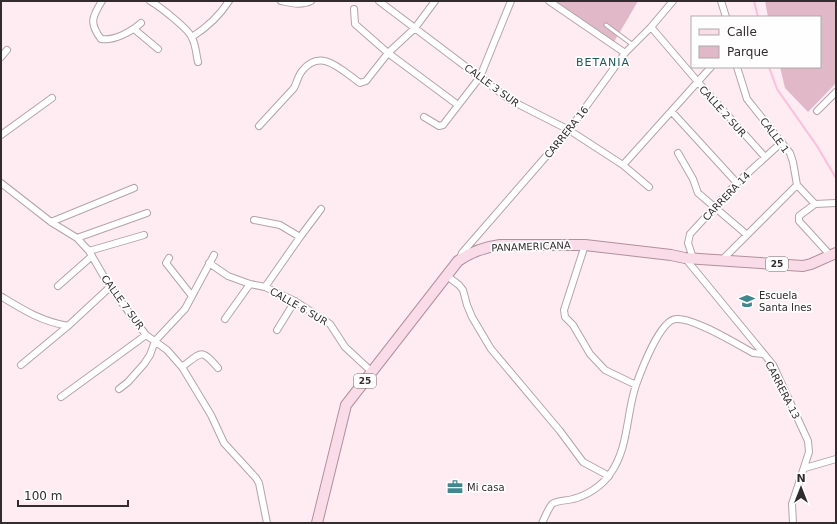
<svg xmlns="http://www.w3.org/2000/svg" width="837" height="524" viewBox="0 0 837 524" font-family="'DejaVu Sans',sans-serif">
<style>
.green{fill:#e0b8c7}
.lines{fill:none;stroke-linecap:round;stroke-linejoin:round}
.stream{stroke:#febed7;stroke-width:2}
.lane-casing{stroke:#b5a3aa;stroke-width:5}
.street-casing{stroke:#b5a3aa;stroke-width:8}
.primary-casing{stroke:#b18f9c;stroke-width:12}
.lane{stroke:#fff;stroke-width:3}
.street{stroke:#fff;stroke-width:6}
.primary{stroke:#f9dce7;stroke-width:10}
.labels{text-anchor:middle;stroke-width:3.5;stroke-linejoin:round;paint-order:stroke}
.shield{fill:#fefefe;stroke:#706b6d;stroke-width:1}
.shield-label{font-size:9px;font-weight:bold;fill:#332c2f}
.street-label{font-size:10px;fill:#332c2f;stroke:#fefefe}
.poi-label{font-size:10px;fill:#332c2f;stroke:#fefefe;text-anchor:start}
.neighbourhood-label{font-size:11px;letter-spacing:1px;fill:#1d585d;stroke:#fefefe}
</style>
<rect width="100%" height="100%" fill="#feecf2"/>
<path class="green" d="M555 1H638L614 42H611Z
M765 1H836V83L808 112 785 88 780 67H820V17H768Z"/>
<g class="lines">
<path class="stream" d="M754 1 758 17
M769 67 777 89 817 146 836 178"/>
<defs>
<path id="lane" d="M606 25 633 45"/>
<path id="street" d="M102 1C92 17 89 23 101 39 114 41 131 32 141 23
M150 1C159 6 189 29 192 38 196 45 196 54 198 62
M281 1C291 3 301 6 311 1
M379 1 510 100 569 130 623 165 649 187
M549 1 625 53
M721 1 726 17
M354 9 355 24 388 53 458 105
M651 27 698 82 765 157
M134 29 158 49
M192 37C206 28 220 15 229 1
M1 57 7 50
M737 67 747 99 790 153 793 162 797 185 815 204 836 203
M817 111 836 92
M672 112 737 183
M424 117 439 126 443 125 480 77 511 1
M259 126 294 88C297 82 298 76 302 71 321 47 341 70 360 83L366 81 388 53 415 28 435 1
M1 135 52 98
M678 153 693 179 698 193 746 234
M623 165 711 67
M1 183 51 222 77 238 89 251 110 287 146 335 167 350 182 367 211 415 224 443 256 478 259 483 267 523
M815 204 799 216V221L831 256
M254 220 280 225 300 237
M51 222 134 188
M77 238 147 213
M585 245 564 310 565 317 573 325 590 354 605 370 636 385
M89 251 144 235
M169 258 166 263 192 296
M460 258 462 253 569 130 625 53 651 27 673 1
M685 258 773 365 808 441 809 452 792 504 793 523
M693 258 688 243 690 234 737 183 782 142
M722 260 797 185
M209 263 228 276 250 284 265 287 295 301 330 324 345 347 372 372
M447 276 459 285 463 290 467 305 472 317 491 349 560 431 583 462 609 476
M58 286 92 256
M265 287 300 237 321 209
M2 297C25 311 41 321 68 326
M225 319 250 284
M277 330 295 301
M21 365 68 326 110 287
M182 367C202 352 201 348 218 368
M119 389 128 382 144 364 150 355 155 341 185 309 214 255
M61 397 146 335
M805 468 836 459
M542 523C545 517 548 509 552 504 557 500 566 501 573 499 586 496 602 486 610 474 629 448 626 414 636 385 641 371 660 320 676 319 693 317 737 344 753 353L763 354"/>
<path id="primary" d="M317 523 346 405 458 261C471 252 484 247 500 245H585L671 255 685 258 803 266 811 264 836 253"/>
</defs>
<use href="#lane" class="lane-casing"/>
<use href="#street" class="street-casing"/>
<use href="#primary" class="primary-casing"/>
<use href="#lane" class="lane"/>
<use href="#street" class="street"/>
<use href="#primary" class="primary"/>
</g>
<defs>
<symbol id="school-bare" viewBox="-9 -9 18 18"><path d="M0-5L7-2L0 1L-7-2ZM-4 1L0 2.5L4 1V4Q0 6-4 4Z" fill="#40888e" stroke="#fefefe" stroke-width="2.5" paint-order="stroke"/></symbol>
<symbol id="office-bare" viewBox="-9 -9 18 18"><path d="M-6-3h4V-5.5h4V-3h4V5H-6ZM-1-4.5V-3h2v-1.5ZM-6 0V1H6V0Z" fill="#40888e" stroke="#fefefe" stroke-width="2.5" paint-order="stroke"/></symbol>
</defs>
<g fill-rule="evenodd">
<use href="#school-bare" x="736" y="290" width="22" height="22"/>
<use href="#office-bare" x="444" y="476" width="22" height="22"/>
</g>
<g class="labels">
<g class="shield">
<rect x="766" y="257" width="22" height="14" rx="3"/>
<rect x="354" y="374" width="22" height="14" rx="3"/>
</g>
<g class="shield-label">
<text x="777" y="267">25</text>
<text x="365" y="384">25</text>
</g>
<g class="street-label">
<text transform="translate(492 85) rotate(36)" y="4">CALLE 3 SUR</text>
<text transform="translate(723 111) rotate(48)" y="4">CALLE 2 SUR</text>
<text transform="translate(566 132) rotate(-51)" y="4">CARRERA 16</text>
<text transform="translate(775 135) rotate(53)" y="4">CALLE 1</text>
<text transform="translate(726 196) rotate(-46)" y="4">CARRERA 14</text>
<text transform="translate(531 246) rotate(-2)" y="4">PANAMERICANA</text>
<text transform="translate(123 302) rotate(54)" y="4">CALLE 7 SUR</text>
<text transform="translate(299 306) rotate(30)" y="4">CALLE 6 SUR</text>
<text transform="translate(783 390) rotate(63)" y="4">CARRERA 13</text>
</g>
<g class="poi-label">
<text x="759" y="299">Escuela<tspan x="759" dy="12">Santa Ines</tspan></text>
<text x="467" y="491">Mi casa</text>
</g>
<g class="neighbourhood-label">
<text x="603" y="66">BETANIA</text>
</g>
</g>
<rect width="837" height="524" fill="none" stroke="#332c2f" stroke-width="4"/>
<rect x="691" y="16" width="130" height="52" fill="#fefefe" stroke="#adaaab"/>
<rect x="699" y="29" width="20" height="6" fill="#f9dce7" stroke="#adaaab"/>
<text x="727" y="36" font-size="12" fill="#332c2f">Calle</text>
<rect x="699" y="46" width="20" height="12" fill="#e0b8c7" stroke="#adaaab"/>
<text x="727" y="56" font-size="12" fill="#332c2f">Parque</text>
<g transform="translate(801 488)" stroke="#fefefe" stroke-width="3" paint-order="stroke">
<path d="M0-3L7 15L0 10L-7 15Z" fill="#332c2f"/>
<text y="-6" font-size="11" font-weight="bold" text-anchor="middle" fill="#332c2f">N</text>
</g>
<path d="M18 500v6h110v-6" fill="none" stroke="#332c2f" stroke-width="2"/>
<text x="24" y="500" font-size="12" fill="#332c2f" stroke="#fefefe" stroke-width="3" paint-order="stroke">100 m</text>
</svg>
